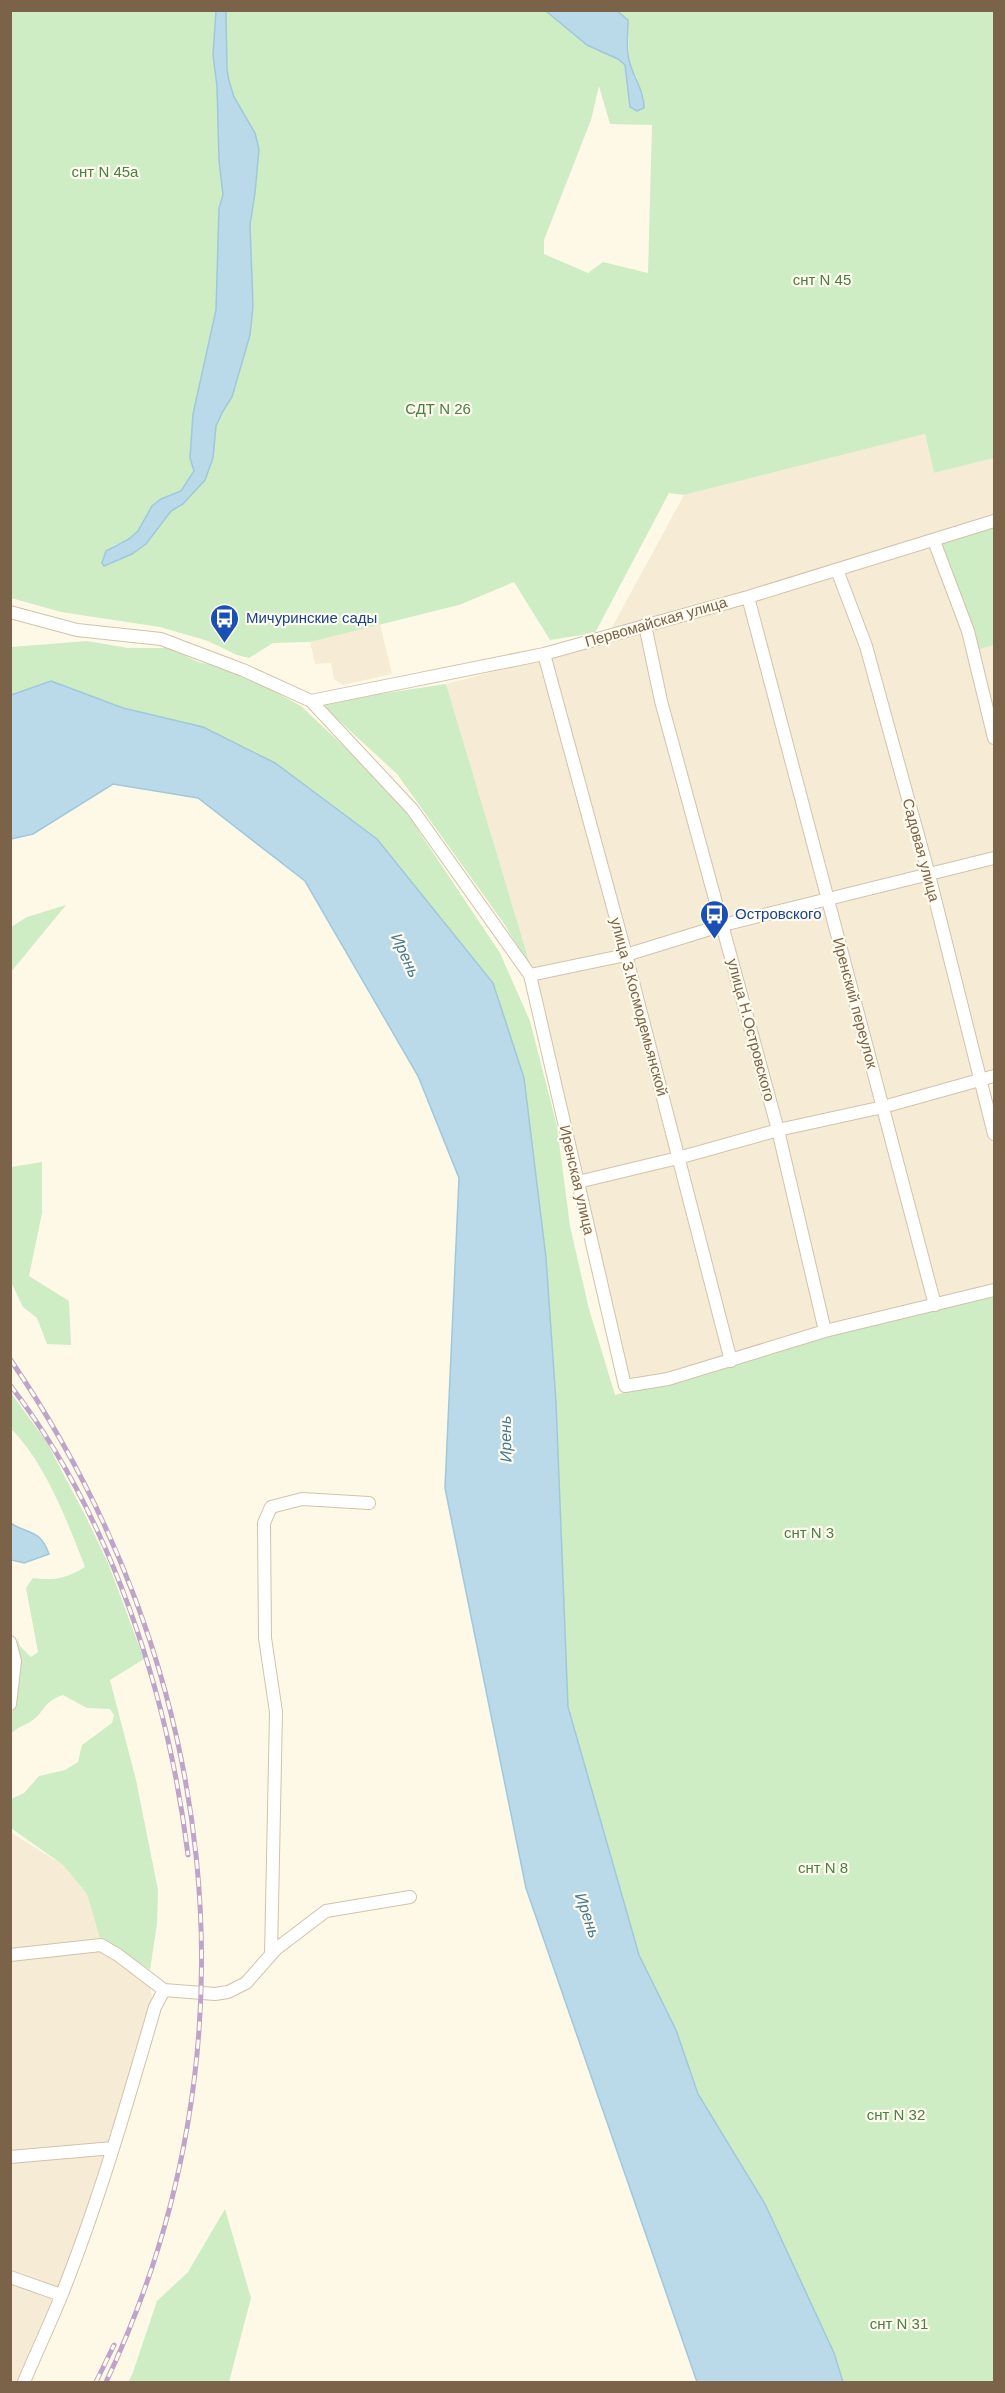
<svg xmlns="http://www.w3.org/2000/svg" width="1005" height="2393" viewBox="0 0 1005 2393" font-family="Arial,sans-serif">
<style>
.residential{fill:#f6ecd5}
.green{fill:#ceedc4;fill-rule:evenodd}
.water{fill:#badae9;stroke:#9fc8dc;stroke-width:1.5}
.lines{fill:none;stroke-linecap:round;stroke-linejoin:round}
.minor-casing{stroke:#d1c2ab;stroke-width:14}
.minor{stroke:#fff;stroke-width:12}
.rail-casing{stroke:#bea4c9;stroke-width:5}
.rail{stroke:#fffbef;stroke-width:3;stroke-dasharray:9;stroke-linecap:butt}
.labels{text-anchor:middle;stroke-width:4.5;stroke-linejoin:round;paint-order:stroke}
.park-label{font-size:15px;fill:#488140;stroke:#fffbef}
.transit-label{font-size:15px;fill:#164399;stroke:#fffbef;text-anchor:start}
.street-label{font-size:15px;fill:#7a6349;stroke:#fffbef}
.water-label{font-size:16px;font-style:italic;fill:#437a96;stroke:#fffbef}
</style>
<rect width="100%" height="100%" fill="#fef9e7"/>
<path class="residential" d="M925 434 934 473 994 458V516L940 531 749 592 610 631 684 495Z
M932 545 965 633 994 752V855L931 870 843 573Z
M835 574 863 647 923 873 831 896 752 602Z
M746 603 824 899 726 921 665 700 649 629Z
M380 624 392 674 343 685 334 679 331 663 315 664 310 642Z
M642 633 718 923 629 950 548 658Z
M994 645V723L977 650Z
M541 659 621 952 532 971 446 684Z
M994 861V1072L981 1076 932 877Z
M925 880 977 1078 885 1104 832 903Z
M826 906 879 1105 781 1126 728 931Z
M722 931 773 1128 680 1155 630 959Z
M624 960 674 1156 581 1179 535 978Z
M977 1084 994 1148V1287L937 1302 887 1110Z
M879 1111 930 1303 828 1325 783 1134Z
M775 1136 819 1328 735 1356 683 1161Z
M675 1163 727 1360 627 1382 582 1185Z
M10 1832 63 1865 87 1894 101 1942 11 1953Z
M101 1947 143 1979 151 1990 153 2004 110 2144 11 2154 10 1958Z
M110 2150 60 2292 11 2276V2159Z
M11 2282 58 2298 21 2382H11Z"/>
<path class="green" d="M10 11H216L213 55 217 86 219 160 223 195 219 208C219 243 221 279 216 314 207 368 185 415 194 471L181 491 161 499 152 506 138 531 129 539 113 546 103 558 104 566 158 528 171 511 183 504 205 480 213 458 216 426 223 411 232 397 250 335 253 306 250 225 255 193 259 149 255 133 234 97 229 81 227 69 226 11H546L587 45 618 59 625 65 630 106 637 78 629 62 628 21 616 11H994V458L934 473 925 434 684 495 669 493 595 633 550 640 514 582 459 605 310 642 273 643 249 658 237 655 208 641 160 627 61 612 11 598ZM599 86 610 124 652 125 648 273 603 262 588 273 544 254V240L591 120Z
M994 525V645L977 650 937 543Z
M87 641 128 648H170L198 662 232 669 301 706 353 755 414 819 420 833 500 953 530 1021 557 1126 570 1226 589 1309 615 1395 828 1334 994 1297V2382H843L834 2353 765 2204 698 2094 676 2030 639 1955 568 1707 556 1402 546 1258 524 1078 203 727 123 708 51 682 11 695V647Z
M446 684 532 971 505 925 397 774 320 703Z
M66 905 11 972V927L27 917Z
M42 1162V1213L29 1276 69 1301 71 1345 47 1344 37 1318 23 1307 11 1282V1167Z
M11 1393 46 1441 86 1517 108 1563 144 1659 110 1680 136 1780 158 1890 157 1924 150 1970 119 1949 101 1942 87 1894 63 1865 11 1828V1799L24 1793 39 1776 65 1770 78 1762 82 1745 112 1723 114 1715 110 1709 87 1708 63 1695C42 1702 45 1713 30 1722 23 1726 16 1728 11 1734V1714L13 1711 19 1668 17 1637 20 1646 31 1657 38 1652 26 1588 33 1578C54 1581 67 1578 85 1567 68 1523 45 1462 11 1429Z
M225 2209 251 2298 229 2382H128L132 2375 157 2301 188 2272Z"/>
<path class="water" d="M616 10 628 20C628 33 626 48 629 60 633 77 644 90 644 108L637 111 630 107 625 65 618 59 587 45 546 11Z
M216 11H226L227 69 229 81 234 97 255 133 259 149 255 193 250 225 253 306 250 335 232 397 223 411 216 426 213 458 205 480 183 504 171 511 146 544 132 554 104 566 102 563 106 551 129 539 138 531 152 506 161 499 181 491 194 471 190 458 193 414 216 310 219 208 223 195 219 160 217 86 213 55Z
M51 681 123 708 203 727 275 763 377 839 493 983 524 1078 546 1258 556 1402 568 1707 639 1955 676 2030 698 2094 765 2204 834 2353 843 2382H697L526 1888 445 1488 459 1178 418 1076 305 881 198 798 113 784 33 834 11 839V695Z
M10 1523C30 1535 40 1529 49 1554L24 1563 11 1560Z"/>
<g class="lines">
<defs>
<path id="minor" d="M934 541 968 631 994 738
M837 570 866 646 929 875 994 1134
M748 597 935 1305
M10 612 77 630 161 639 243 670 311 701 412 809 530 975 625 1386 668 1379 825 1331 994 1290
M645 625 661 701 778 1130 825 1331
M544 654 626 955 731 1361
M311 701 544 654 748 597 994 521
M530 975 626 955 723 925 994 858
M578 1182 678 1158 778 1130 883 1107 994 1076
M10 1642 15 1661 10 1704
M10 1955 101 1945 118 1955 164 1990 215 1994 228 1992 246 1983 276 1949 326 1911 410 1897
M271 1955 276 1712 265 1638 264 1523 271 1507 302 1499 369 1503
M10 2157 113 2148
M10 2277 61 2295
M24 2382C36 2353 50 2324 62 2294 99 2201 127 2104 155 2007L164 1990"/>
</defs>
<use href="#minor" class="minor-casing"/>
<use href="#minor" class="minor"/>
<defs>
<path id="rail" d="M10 1359C219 1664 266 2045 106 2382
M10 1385C111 1516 168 1693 188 1855
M96 2382 114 2345"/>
</defs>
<use href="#rail" class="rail-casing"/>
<use href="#rail" class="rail"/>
</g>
<defs>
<symbol id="bus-pin" viewBox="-11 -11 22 30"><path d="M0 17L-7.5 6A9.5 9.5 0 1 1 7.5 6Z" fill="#1a4fb4" stroke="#fffbef"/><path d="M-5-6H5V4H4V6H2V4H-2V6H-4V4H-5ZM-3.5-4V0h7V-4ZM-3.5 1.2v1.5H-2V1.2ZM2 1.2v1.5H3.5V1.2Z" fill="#fff"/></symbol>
</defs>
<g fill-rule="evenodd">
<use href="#bus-pin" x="208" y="602" width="33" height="45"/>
<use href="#bus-pin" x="698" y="898" width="33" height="45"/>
</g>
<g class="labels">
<g class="park-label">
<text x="105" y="177">снт N 45а</text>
<text x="822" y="285">снт N 45</text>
<text x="438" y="414">СДТ N 26</text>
<text x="809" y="1538">снт N 3</text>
<text x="823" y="1873">снт N 8</text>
<text x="896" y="2120">снт N 32</text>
<text x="899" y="2329">снт N 31</text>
</g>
<g class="transit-label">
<text x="246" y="623">Мичуринские сады</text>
<text x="735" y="919">Островского</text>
</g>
<g class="street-label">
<text transform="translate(656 622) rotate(-16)" y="5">Первомайская улица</text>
<text transform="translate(921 850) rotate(75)" y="5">Садовая улица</text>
<text transform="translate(855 1003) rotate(75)" y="5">Иренский переулок</text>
<text transform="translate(639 1007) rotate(75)" y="5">улица З.Космодемьянской</text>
<text transform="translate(751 1030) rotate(75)" y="5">улица Н.Островского</text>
<text transform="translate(577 1180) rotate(77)" y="5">Иренская улица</text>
</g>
<g class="water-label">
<text transform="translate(406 955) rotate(65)" y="6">Ирень</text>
<text transform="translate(505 1439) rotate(-91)" y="6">Ирень</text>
<text transform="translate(588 1915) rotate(71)" y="6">Ирень</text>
</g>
</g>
<rect width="1005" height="2393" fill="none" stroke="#7a6349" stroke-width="24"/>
</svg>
